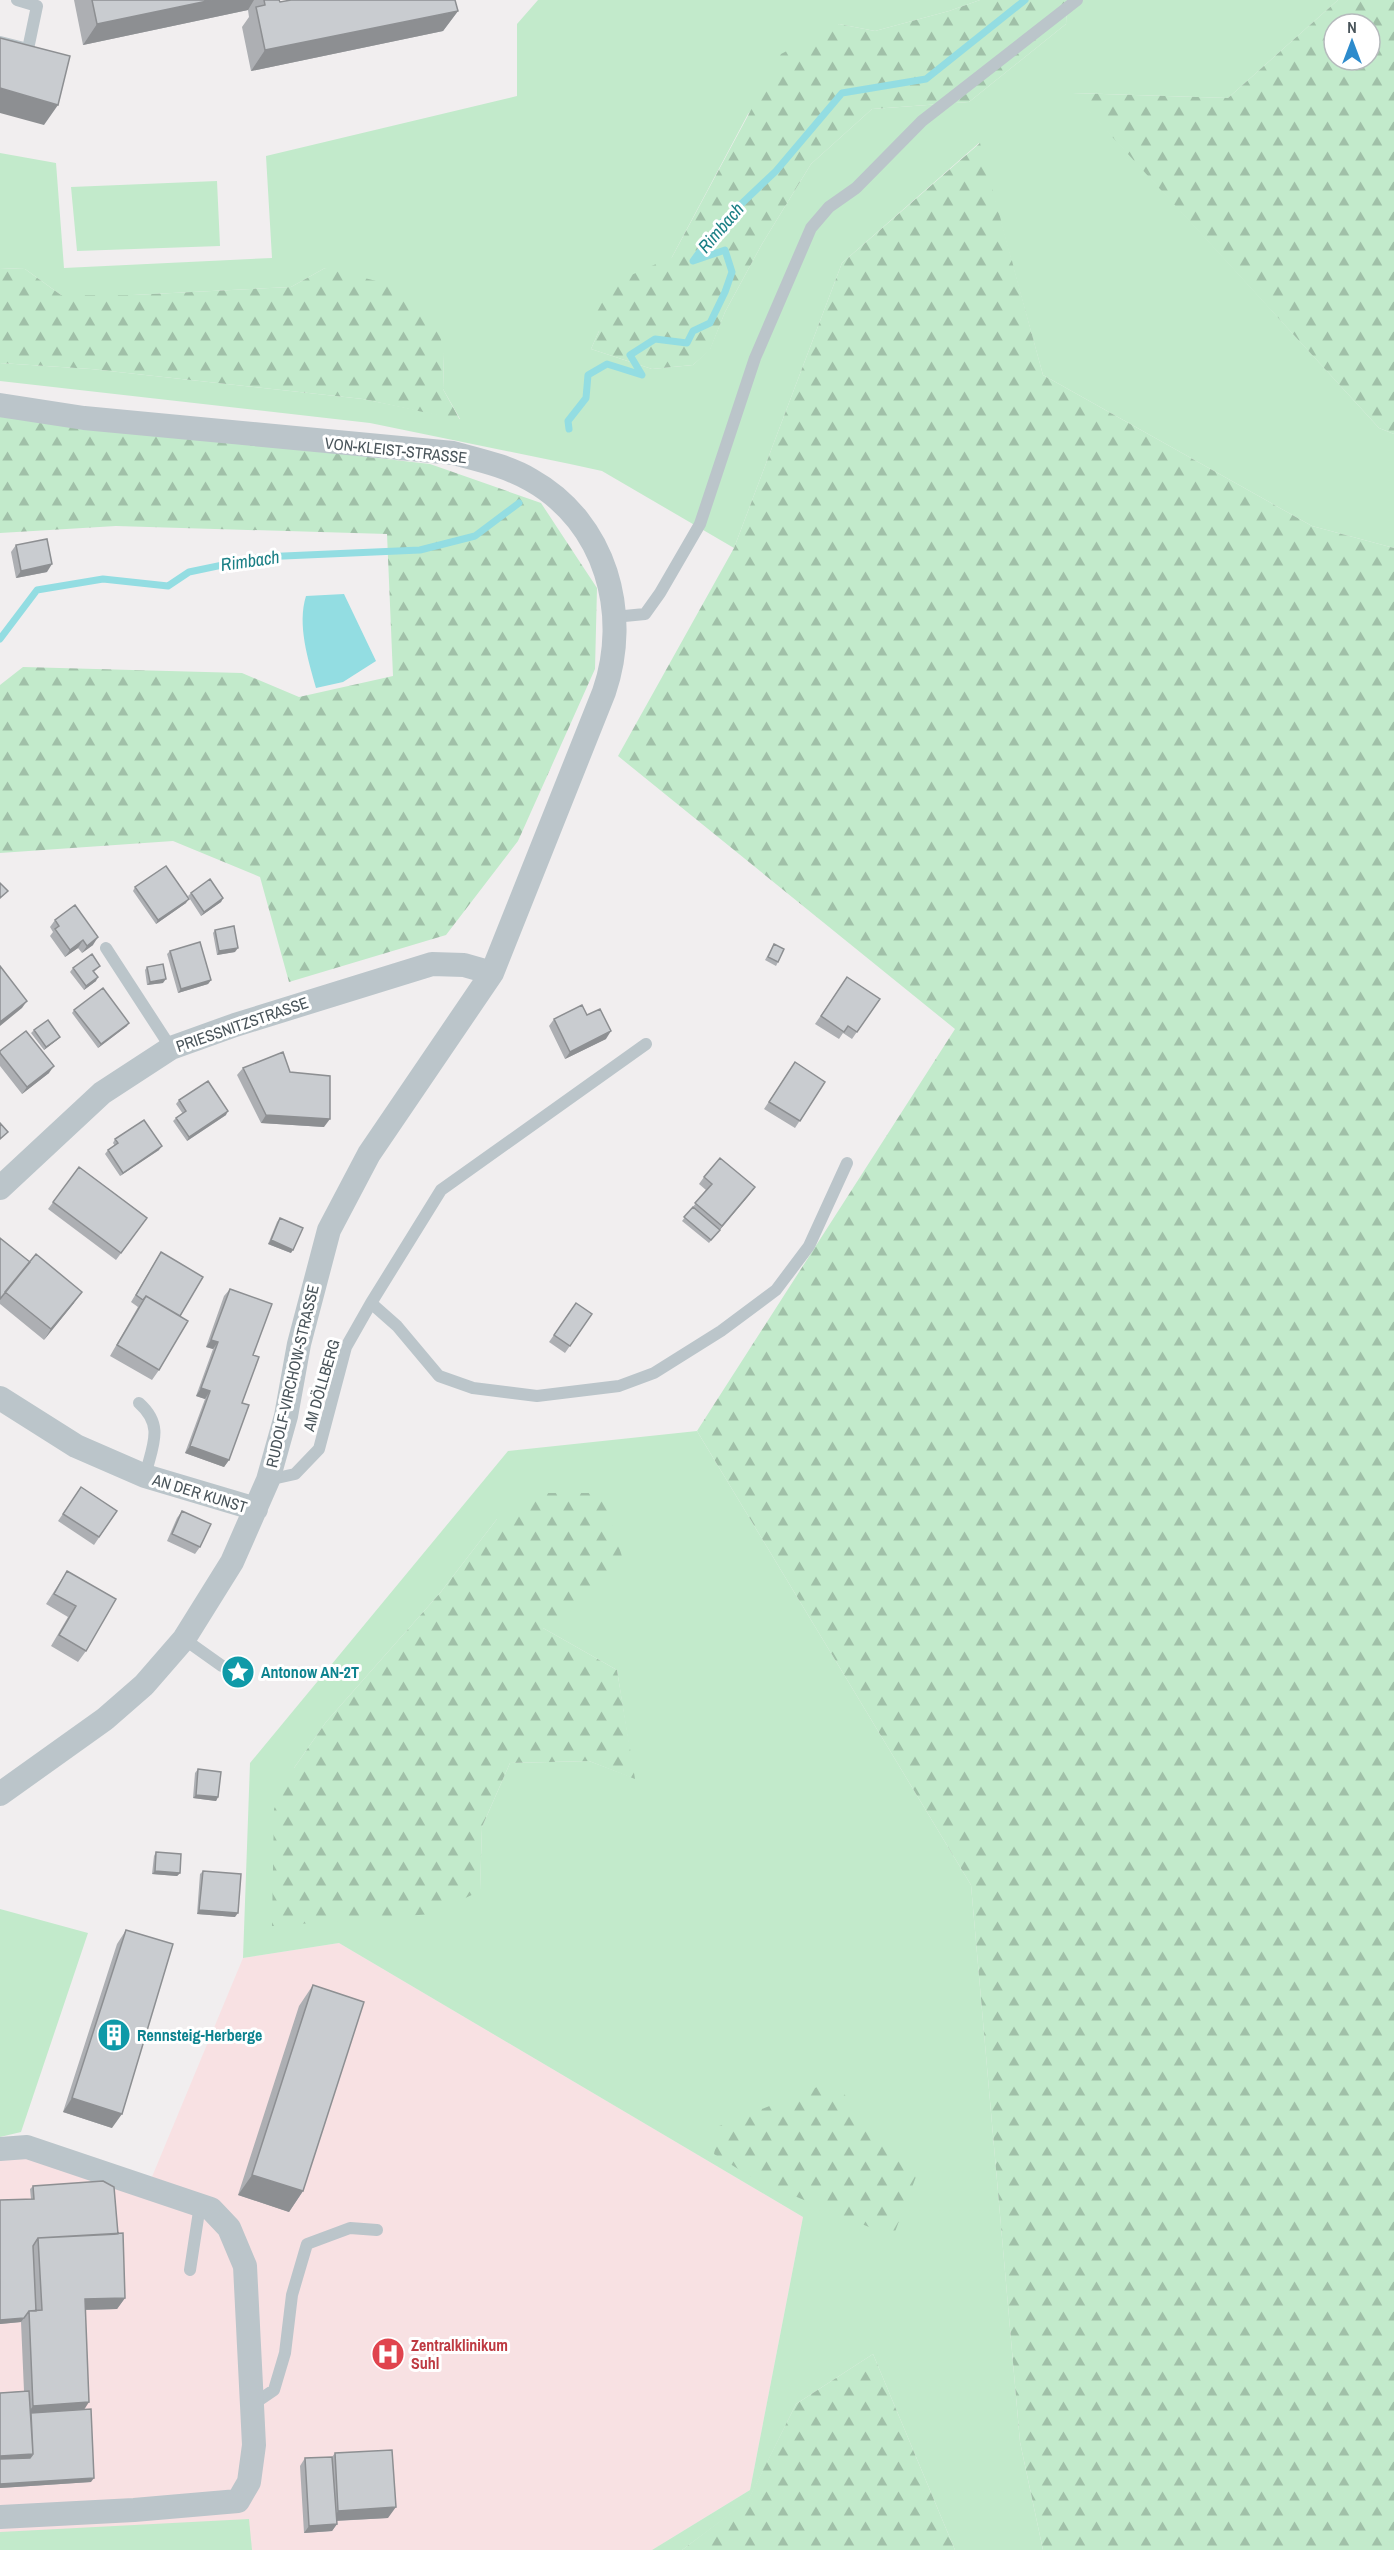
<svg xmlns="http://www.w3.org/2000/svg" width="1394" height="2550" viewBox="0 0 1394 2550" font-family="'Archivo Narrow',sans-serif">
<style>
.medical{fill:#f8e1e3}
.green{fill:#c2eacb;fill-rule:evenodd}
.forest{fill:url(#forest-firs);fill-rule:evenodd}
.water{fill:#93dde2}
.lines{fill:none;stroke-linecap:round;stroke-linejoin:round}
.stream{stroke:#93dde2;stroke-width:7}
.lane{stroke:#bbc5ca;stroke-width:12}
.street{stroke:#bbc5ca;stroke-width:24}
.wall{fill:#adafb3}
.shaded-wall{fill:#8d8f92}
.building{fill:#c9ccd0;stroke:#8d8f92;stroke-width:1.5}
.labels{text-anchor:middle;stroke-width:6;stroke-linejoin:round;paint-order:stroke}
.street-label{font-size:16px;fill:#49545a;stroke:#fff}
.culture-label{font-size:16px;font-weight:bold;fill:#0d838f;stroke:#fff;text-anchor:start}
.health-label{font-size:16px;font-weight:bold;fill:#be3a42;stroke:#fff;text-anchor:start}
.water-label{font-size:18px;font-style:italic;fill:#1a7f85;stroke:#fff}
</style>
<defs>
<pattern id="forest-firs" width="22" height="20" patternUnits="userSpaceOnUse" patternTransform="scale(1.5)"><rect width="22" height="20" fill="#c2eacb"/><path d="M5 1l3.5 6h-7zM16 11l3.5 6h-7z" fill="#a0c0a8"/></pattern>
</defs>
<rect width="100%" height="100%" fill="#f1eeef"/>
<path class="medical" d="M339 1943 803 2217 750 2490 652 2550H0V2145L149 2184 243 1958Z"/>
<path class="green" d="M538 0H980L949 11 875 31 839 24 748 114 672 257 599 331 591 349 652 369 693 365 710 349 725 312 762 244 811 164 872 109 969 102 1066 24 1067 0H1338L1228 98 1073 93 1379 428 1394 434V548L1312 526 1043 375 979 143 842 263 734 548 602 471 570 464 370 423 0 381V363L91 369 363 399 460 419 443 389 444 354 325 268 291 287 133 295H61L25 269 0 268V153L56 163 64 268 272 258 266 156 517 96V24Z
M217 181 220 246 77 251 71 187Z
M697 1431 971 1885 1020 2442 1043 2550H955L873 2354 796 2404 748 2501 682 2550H652L750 2490 803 2217 339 1943 243 1958 250 1763 508 1451ZM497 1519 543 1628 617 1670 634 1778 589 1761 510 1763 482 1827 480 1890 294 1768 326 1722 440 1593Z
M0 1909 88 1933 21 2132 0 2137Z
M249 2519 252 2550H0V2532Z"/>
<path class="forest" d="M980 0H1067L1066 24 969 102 872 109 811 164 762 244 725 312 710 350 693 365 652 369 591 349 599 331 592 321 613 283 672 257 781 54 839 24 875 31 949 11Z
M1338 0H1394V434L1379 428 1072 93 1228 98ZM1334 24H1370V60H1334Z
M980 143 1043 375 1312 526 1394 548V2550H1043L1020 2442 971 1885 697 1431 955 1029 618 756 734 548 842 263Z
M0 268 25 269 61 295H133L291 287 325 268 400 287 437 320 444 354 443 389 460 420 363 399 91 369 0 363Z
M0 415 430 464 541 503 597 588 595 669 518 841 446 935 289 982 260 877 173 841 0 853V685L23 667 242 673 299 697 393 676 387 534 116 526 0 533Z
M543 1493H602L626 1569 543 1628 617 1670 635 1779 589 1761 510 1763 482 1827 480 1891 432 1914 272 1926 274 1809 294 1768 326 1722 440 1593 497 1519Z
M832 2081 917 2174 893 2237 756 2180 714 2154 719 2126Z
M873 2354 955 2550H682L748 2500 796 2404Z"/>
<path class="water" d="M344 594 376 661 343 682 316 688C308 659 297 625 306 596Z"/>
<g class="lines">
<path class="stream" d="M569 429 568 421 586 398 588 375 607 364 642 375 630 355 655 339 687 343 693 331 710 323 725 292 732 272 725 250 693 261 719 225 776 171 842 93 926 79 1025 0
M0 639 37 590 103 579 168 586 189 572 261 557 420 550 475 536 519 503"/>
<path class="lane" d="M0 42 28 49 37 6 17 0
M614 617 645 614 660 593 700 524 755 358 811 228 829 207 856 188 922 121 1077 0
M106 948 171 1048
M371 1303 441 1190 646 1044
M139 1403C165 1426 152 1446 145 1476
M268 1480 295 1474 319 1449 346 1347 371 1303 397 1326 439 1376 473 1388 537 1396 619 1386 654 1373 721 1331 776 1290 809 1246 847 1163
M184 1639 222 1666
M190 2270 200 2205
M252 2405 274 2390 285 2353 292 2295 307 2244 350 2228 377 2230"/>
<path class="street" d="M0 405 84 418 453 453C479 460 507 466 531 480 606 522 631 614 604 692L492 973 369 1154 329 1230 299 1344 286 1416 268 1480 232 1562 184 1639 144 1685 105 1719 0 1794
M0 1188 102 1093 171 1048 235 1025 432 964 464 965 492 973
M0 1398 76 1446 145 1476 256 1509
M0 2149 27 2147 211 2209 229 2228 245 2266 254 2445 249 2482 238 2501 134 2510 0 2517"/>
</g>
<path class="wall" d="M74 0H279L280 2 458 11 443 31 251 71 242 27 249 17 248 10 83 45Z
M16 545 47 572 16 578 11 552Z
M135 887 186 903 156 924 133 891Z
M191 893 223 898 221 902 201 916 188 896Z
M55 920 93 945 82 953 78 948 65 957 50 936 53 932 50 927Z
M215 930 235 952 217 955 213 933Z
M774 944 778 962 776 966 765 960Z
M170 951 211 980 208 984 178 993 167 954Z
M100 966 94 972 96 981 84 990 70 972 73 968Z
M147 967 163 983 147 985 145 970Z
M847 977 880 999 852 1039 843 1033 839 1039 815 1024Z
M74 1010 127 1026 98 1048 72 1013Z
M554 1019 606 1039 565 1059 549 1026Z
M34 1030 57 1040 44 1050 31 1033Z
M0 1051 49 1073 22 1094 0 1066Z
M795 1062 825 1082 795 1128 764 1109Z
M243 1068 290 1072 324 1127 261 1123 237 1075Z
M179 1100 226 1115 187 1141 173 1121 176 1118 183 1114 176 1104Z
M115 1139 159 1150 120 1176 105 1154 108 1150 115 1146 113 1143Z
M79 1167 147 1218 116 1260 48 1209Z
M704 1177 750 1194 709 1243 682 1221 706 1190 699 1184Z
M280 1218 291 1253 268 1244 277 1222Z
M0 1238 30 1262 74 1303 44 1340 0 1304Z
M161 1252 180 1316 159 1370 152 1380 110 1356 138 1307 131 1302Z
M230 1289 253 1355 229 1460 224 1467 185 1453 205 1399 196 1396 213 1349 206 1347 224 1296Z
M576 1303 592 1314 565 1353 549 1342Z
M81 1487 117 1511 94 1545 58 1521Z
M182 1511 200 1547 195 1554 167 1541 177 1518Z
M67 1571 86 1651 78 1662 51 1646 68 1617 46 1604Z
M198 1769 218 1797 216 1801 193 1798 195 1773Z
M156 1852 180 1873 177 1876 152 1874 154 1856Z
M203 1871 235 1917 197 1914 200 1874Z
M126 1930 112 2128 63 2112 117 1944Z
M313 1985 303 2191 289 2212 238 2195 299 2006Z
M33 2186 118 2234 125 2298 117 2309 85 2310 84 2410 91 2482 0 2488V2393L24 2391 21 2322 0 2324V2200L31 2199 30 2189Z
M335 2453 388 2518 336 2521 337 2524 332 2531 304 2533 300 2466 305 2458 332 2457Z"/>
<path class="shaded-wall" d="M212 0H254L248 10 83 45 97 24Z
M458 11 443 31 251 71 265 50Z
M0 88 58 105 44 125 0 113Z
M52 564 47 572 16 578 21 571Z
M223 898 221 902 201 916 204 912Z
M189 899 186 903 156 924 158 920Z
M98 937 93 945 82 953 87 946Z
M83 940 78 948 65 957 70 950Z
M238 948 235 952 217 955 219 951Z
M98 977 96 981 84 990 86 986Z
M166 979 163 983 147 985 150 982Z
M211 980 208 984 178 993 181 989Z
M27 1001 22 1008 0 1026V1022Z
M129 1023 127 1026 98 1048 101 1044Z
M611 1031 606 1039 565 1059 570 1052Z
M60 1037 57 1040 44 1050 46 1047Z
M54 1066 49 1073 22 1094 27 1087Z
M228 1111 226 1115 187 1141 189 1137Z
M266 1115 330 1119 324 1127 261 1123Z
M162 1146 159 1150 120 1176 123 1173Z
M755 1187 750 1194 717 1233 722 1226Z
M271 1240 293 1250 291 1253 268 1244Z
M82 1292 74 1303 44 1340 51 1329Z
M211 1340 218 1342 213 1349 206 1347Z
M201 1388 210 1391 205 1399 196 1396Z
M190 1446 229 1460 224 1467 185 1453Z
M196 1795 218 1797 216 1801 193 1798Z
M155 1871 180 1873 177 1876 152 1874Z
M199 1910 238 1913 235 1917 197 1914Z
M72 2098 122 2114 112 2128 63 2112Z
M252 2175 303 2191 289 2212 238 2195Z
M125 2298 117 2309 77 2310 85 2299Z
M24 2318 21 2322 0 2324V2320Z
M89 2402 82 2413H28L33 2406Z
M33 2454 28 2461 0 2463V2456Z
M94 2478 91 2482 0 2488V2484Z
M396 2507 388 2518 331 2521 338 2511Z
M337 2524 332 2531 304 2533 309 2526Z"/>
<path class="building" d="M92 0H212L97 24Z
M264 0H279L280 2 291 0H455L458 11 265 50 256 7 265 5Z
M0 38 70 56 58 105 0 88Z
M47 539 52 564 21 571 16 545Z
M166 866 189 899 158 920 135 887Z
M210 879 223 898 204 912 191 893Z
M0 883 8 891 0 898Z
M75 905 98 937 87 946 83 940 70 950 55 929 59 926 55 920Z
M234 926 238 948 219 951 215 930Z
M200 942 211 980 181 989 170 951Z
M774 944 784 949 778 962 768 957Z
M92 954 100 966 93 971 98 977 86 986 73 968Z
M163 964 166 979 150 982 147 967Z
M0 966 27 1001 0 1022Z
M847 977 880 999 857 1032 848 1026 844 1032 821 1016Z
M103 988 129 1023 101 1044 74 1010Z
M582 1005 587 1015 600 1009 611 1031 570 1052 554 1019Z
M48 1020 60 1037 46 1047 34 1030Z
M26 1031 54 1066 27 1087 0 1053V1051Z
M283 1052 290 1072 330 1076V1119L266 1115 243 1068Z
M795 1062 825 1082 800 1121 769 1102Z
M208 1081 228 1111 189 1137 176 1118 186 1111 179 1100Z
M144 1120 162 1146 123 1173 108 1150 118 1143 115 1139Z
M0 1123 8 1132 0 1139Z
M720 1158 755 1187 722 1226 695 1203 712 1184 704 1177Z
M79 1167 147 1218 121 1253 53 1202Z
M693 1207 720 1230 711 1240 684 1217Z
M280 1218 303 1228 293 1250 271 1240Z
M0 1238 30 1262 0 1299Z
M161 1252 203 1277 180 1316 146 1296 143 1300 136 1295Z
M36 1254 82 1292 51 1329 5 1292Z
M230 1289 272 1304 253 1355 259 1357 242 1403 249 1405 229 1460 190 1446 210 1391 201 1388 218 1342 211 1340Z
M146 1296 188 1321 159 1370 117 1345Z
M576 1303 592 1314 570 1346 554 1335Z
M81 1487 117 1511 99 1537 63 1514Z
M182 1511 211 1524 200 1547 172 1534Z
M67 1571 116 1599 86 1651 59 1635 76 1606 54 1594Z
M198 1769 221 1772 218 1797 196 1795Z
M156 1852 181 1854 180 1873 155 1871Z
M203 1871 241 1874 238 1913 199 1910Z
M126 1930 173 1944 122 2114 72 2098Z
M313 1985 364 2002 303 2191 252 2175Z
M103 2181 114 2187 118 2234 38 2238 33 2246 36 2311H29L24 2318 0 2320V2200L34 2199 33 2186Z
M123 2233 125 2298 85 2299 89 2402 33 2406 29 2311 42 2310 38 2238Z
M29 2391 33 2454 0 2456V2393Z
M91 2409 94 2478 0 2484V2459L30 2458 33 2454 31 2413Z
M392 2450 396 2507 338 2511 335 2453Z
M332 2457 337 2524 309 2526 305 2458Z"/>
<defs>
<symbol id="sight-disc" viewBox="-11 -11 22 22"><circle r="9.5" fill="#0f9aa8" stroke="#fff"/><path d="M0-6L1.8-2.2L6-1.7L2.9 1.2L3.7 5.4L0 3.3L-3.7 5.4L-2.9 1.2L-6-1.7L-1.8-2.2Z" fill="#fff"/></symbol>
<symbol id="building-disc" viewBox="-11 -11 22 22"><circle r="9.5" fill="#0f9aa8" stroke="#fff"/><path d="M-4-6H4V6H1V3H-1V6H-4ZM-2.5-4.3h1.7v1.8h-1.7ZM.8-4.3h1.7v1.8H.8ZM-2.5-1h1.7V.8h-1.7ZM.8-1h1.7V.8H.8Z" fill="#fff"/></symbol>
<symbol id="hospital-disc" viewBox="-11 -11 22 22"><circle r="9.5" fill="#e0444e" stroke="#fff"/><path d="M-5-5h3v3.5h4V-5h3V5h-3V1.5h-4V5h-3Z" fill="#fff"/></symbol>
</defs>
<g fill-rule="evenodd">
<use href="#sight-disc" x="219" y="1653" width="38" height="38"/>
<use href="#building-disc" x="95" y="2016" width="38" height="38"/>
<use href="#hospital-disc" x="369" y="2335" width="38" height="38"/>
</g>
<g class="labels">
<g class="street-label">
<text transform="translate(396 450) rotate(6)" y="6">VON-KLEIST-STRASSE</text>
<text transform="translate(242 1024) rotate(-19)" y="6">PRIESSNITZSTRASSE</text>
<text transform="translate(292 1376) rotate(-77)" y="6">RUDOLF-VIRCHOW-STRASSE</text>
<text transform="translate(321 1385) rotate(-74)" y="6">AM DÖLLBERG</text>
<text transform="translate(200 1493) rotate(17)" y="6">AN DER KUNST</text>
</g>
<g class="culture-label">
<text x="261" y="1678">Antonow AN-2T</text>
<text x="137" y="2041">Rennsteig-Herberge</text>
</g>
<g class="health-label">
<text x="411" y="2351">Zentralklinikum<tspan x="411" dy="18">Suhl</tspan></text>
</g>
<g class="water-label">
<text transform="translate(721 228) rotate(-49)" y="6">Rimbach</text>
<text transform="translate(250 561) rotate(-8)" y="6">Rimbach</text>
</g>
</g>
<g transform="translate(1352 42)"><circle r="28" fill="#ffffff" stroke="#b6bbbd" stroke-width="1.5"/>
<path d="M0-4.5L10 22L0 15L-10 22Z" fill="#2d8bcc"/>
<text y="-9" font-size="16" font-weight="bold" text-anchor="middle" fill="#49545a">N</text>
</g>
</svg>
